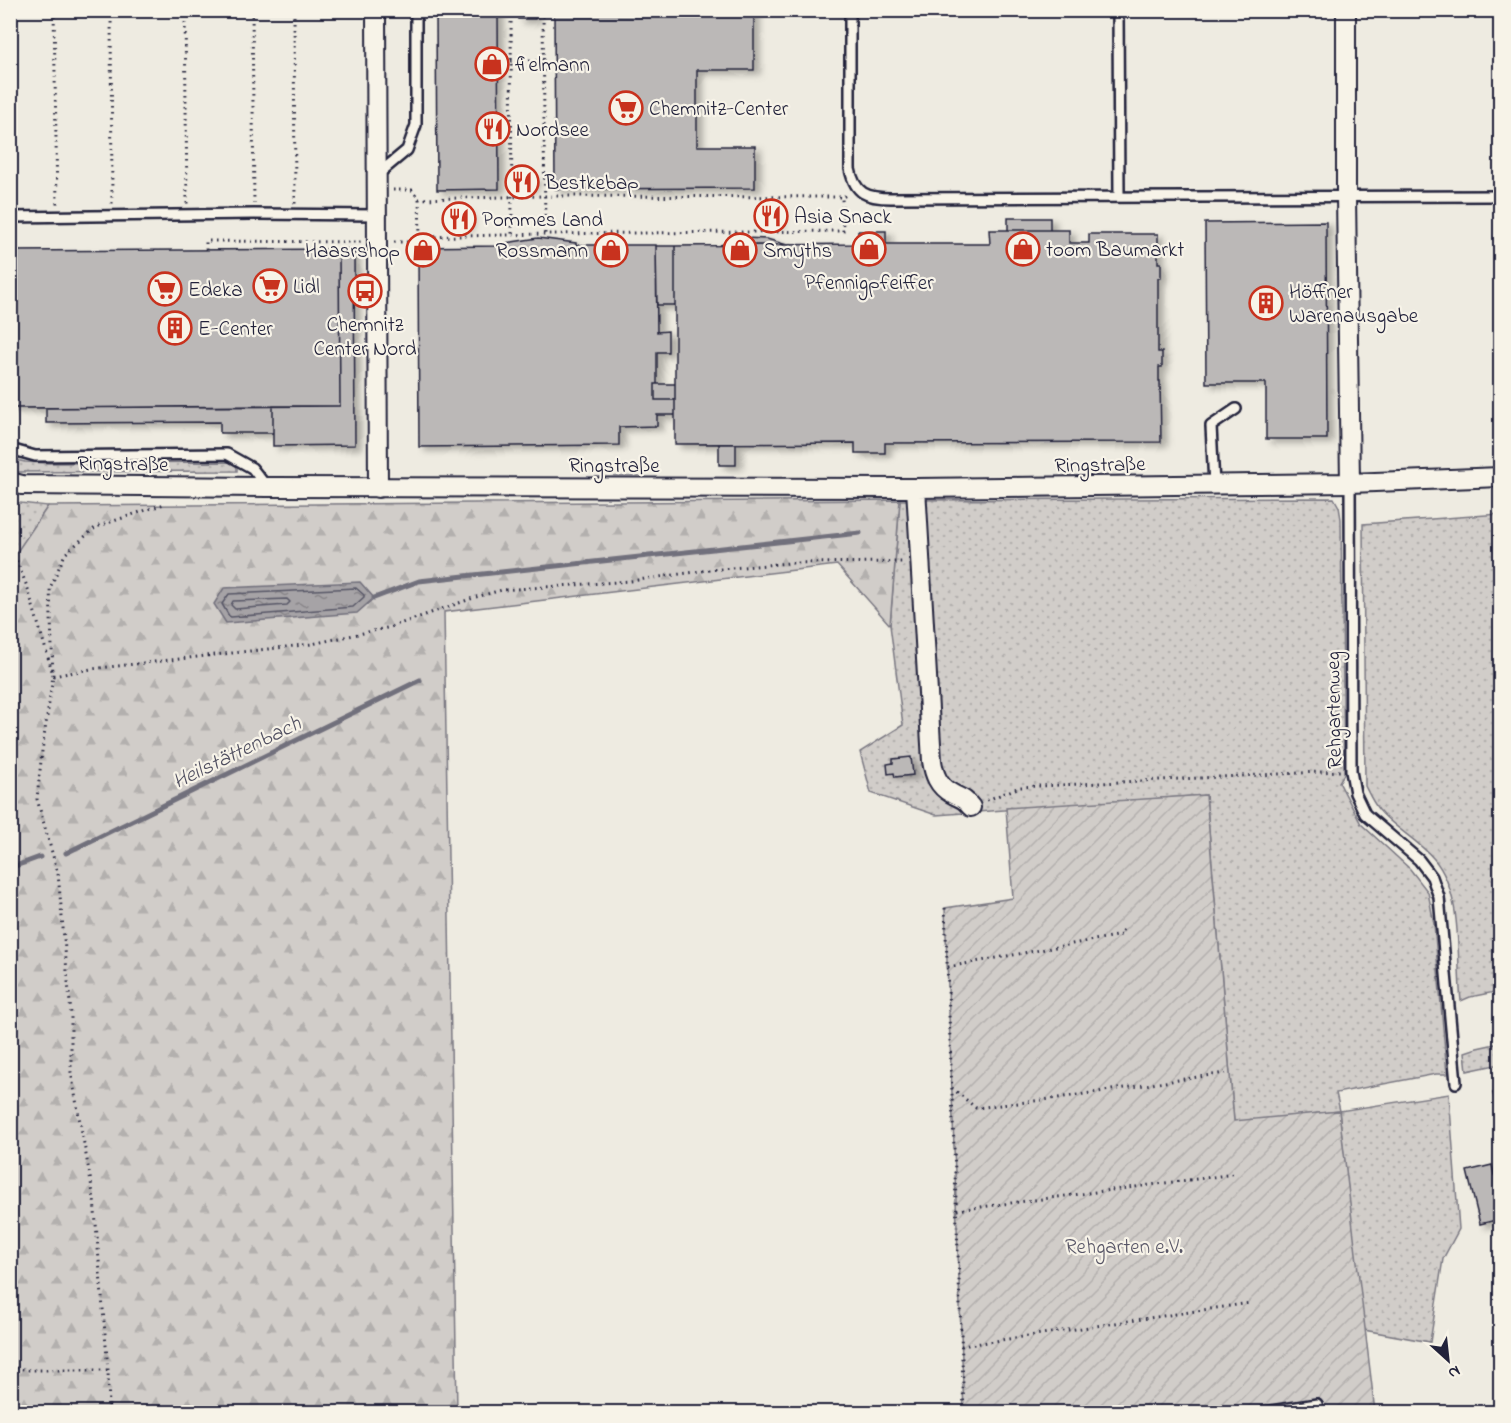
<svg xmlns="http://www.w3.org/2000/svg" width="1511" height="1423" viewBox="0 0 1511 1423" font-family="'Indie Flower',sans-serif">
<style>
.grass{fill:url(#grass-dots);stroke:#7a7882;stroke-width:1.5}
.forest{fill:url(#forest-firs);stroke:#7a7882;stroke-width:1.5}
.garden{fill:url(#garden-furrows);stroke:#7a7882;stroke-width:1.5}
.water{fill:url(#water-ripples);stroke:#716f7b;stroke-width:1.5}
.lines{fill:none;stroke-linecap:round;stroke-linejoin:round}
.shore{stroke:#575666;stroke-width:1.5}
.stream{stroke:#716f7b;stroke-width:5}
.building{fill:#bbb8b7;stroke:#22223b;stroke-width:1.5;filter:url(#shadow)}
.service-casing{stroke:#22223b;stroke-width:14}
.minor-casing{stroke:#22223b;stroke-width:22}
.path{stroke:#22223b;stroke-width:3;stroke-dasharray:1.5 4.5;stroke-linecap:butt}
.service{stroke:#f7f3e8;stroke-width:9}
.minor{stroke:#f7f3e8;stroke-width:18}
.labels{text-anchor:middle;stroke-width:4.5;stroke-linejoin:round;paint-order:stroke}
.poi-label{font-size:21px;fill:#22223b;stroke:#f7f3e8;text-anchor:start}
.street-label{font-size:21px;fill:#22223b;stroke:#f7f3e8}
.park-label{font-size:21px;fill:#575566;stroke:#f7f3e8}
.water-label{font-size:22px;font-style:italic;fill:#504f60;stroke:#f7f3e8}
</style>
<defs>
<pattern id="grass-dots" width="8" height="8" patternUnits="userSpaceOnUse" patternTransform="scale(1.5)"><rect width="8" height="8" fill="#d1cdc9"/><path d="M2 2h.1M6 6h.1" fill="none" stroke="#b3b0ae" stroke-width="1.8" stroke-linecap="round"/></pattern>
<pattern id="forest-firs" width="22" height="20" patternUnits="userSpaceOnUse" patternTransform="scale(1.5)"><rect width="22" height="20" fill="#d1cdc9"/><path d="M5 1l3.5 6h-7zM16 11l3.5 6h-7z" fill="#b3b0ae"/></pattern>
<pattern id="garden-furrows" width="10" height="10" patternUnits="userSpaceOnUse" patternTransform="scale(1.5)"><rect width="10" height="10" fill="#d1cdc9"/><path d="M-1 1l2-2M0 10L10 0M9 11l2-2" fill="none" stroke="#b3b0ae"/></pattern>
<pattern id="water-ripples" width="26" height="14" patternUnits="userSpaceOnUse" patternTransform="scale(1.5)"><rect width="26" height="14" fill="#a6a3a6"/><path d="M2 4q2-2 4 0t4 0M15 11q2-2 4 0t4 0" fill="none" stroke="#878488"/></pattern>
<filter id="shadow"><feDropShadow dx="6" dy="4" stdDeviation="3" flood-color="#0004"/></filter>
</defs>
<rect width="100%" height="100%" fill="#eeebe1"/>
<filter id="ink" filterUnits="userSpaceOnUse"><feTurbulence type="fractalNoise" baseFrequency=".0167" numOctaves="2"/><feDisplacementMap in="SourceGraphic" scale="12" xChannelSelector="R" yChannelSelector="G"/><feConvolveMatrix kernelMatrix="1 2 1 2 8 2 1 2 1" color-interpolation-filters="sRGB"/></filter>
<g filter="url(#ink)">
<path class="grass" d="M11 459 25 462 48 463 232 462 237 464V471L14 472 11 470Z
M1334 498 1339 507 1341 519 1344 774 1339 782 1361 824 1410 869 1428 892 1434 924 1447 1074H1436L1336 1093 1340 1111 1449 1094 1459 1229 1443 1259 1430 1342 1364 1330 1339 1111 1234 1122 1206 795 936 815 871 793 860 752 903 725 890 625 900 500Z
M11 502 48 506 11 562Z
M1500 514V991L1470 997 1461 1001C1456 957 1464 895 1434 859 1418 840 1394 828 1379 810 1373 803 1369 794 1365 786L1363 524Z
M1500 1043V1064L1467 1071 1465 1052 1477 1048Z"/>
<path class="forest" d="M900 500 890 625 837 565 444 612 457 1412H11L10 562 48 506Z"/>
<path class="garden" d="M1206 795 1234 1121 1339 1111 1375 1412H964L945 908 1013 898 1006 808Z"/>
<path class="water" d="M360 582 374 598 357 613 226 623 214 604 224 588Z"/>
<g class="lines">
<path class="shore" d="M356 588 364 595V597L353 607 231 617 229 616 222 604 229 594Z
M287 599 290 602 287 605 235 609 231 605 233 601Z"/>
<path class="stream" d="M374 598 419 581 860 533
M66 853 420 680
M10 868 40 857"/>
</g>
<path class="building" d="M436 10H498L499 189 437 190Z
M518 10H535V19H518Z
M554 10H754V70H697V146H755V188L555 189Z
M527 172 535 181 527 189 519 181Z
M764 209H778V224H764Z
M451 211H467V227H451Z
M1008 218H1050V230H1008Z
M1326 222 1327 439H1266V383H1206L1205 223Z
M989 230H1069V243H1089V234H1158V263H1161V278H1158V352H1162V367H1159V381H1160L1161 442 885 443V453H855V443L675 444V246L858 244V231H886V244H990Z
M538 238 576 243V245H656L657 332 668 331V352H657V384H655V400H675V415H657V426L619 427V445L419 447 418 247 499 246V244Z
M744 238 767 239 787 245H720Z
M656 246H675V305H657Z
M339 249H354L355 445 273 446V406H340Z
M339 249 340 406 10 408V251Z
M655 384H675V400H655Z
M273 406V433H220V422L46 423V408Z
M719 444H736V465H719Z
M911 757 913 775 895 777 894 773 888 774 887 764 893 763V759Z
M1500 1091V1120L1493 1093Z
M1492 1165 1494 1175 1500 1181V1219L1480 1224 1467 1171Z"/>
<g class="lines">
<defs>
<path id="service" d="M850 10V169C855 194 867 198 891 198L1500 196
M1118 10 1119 197
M377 175 407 150 416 125V10
M10 217 254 214 377 215
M10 449 35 456 227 454 252 468 267 487
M1350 483 1351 771 1355 793 1365 814 1419 860 1432 877 1439 897 1456 1083
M1214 485 1211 426 1236 409
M1264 1412 1317 1404 1318 1412"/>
<path id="minor" d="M376 10 378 488
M1346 10V196L1350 483
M10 482 22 485 267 487 916 488 1350 483 1500 477
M916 488 932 761C934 774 938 786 951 793 961 799 963 797 971 807"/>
</defs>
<use href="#service" class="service-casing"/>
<use href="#minor" class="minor-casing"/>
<path class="path" d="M54 10 57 204
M111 10 112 204
M185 10 187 204
M252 10 254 204
M294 10 295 204
M511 10 512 235
M543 10 545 234
M511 61H544
M393 190H412L419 199 545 196 842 197
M419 199 420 237
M394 242H409L420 237 545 234 843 231 842 197 849 194
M206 250V241L361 242
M10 544 28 589 52 671
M53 676 91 669 312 644 391 627 476 597 502 590 631 581 709 570 789 563 904 562
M987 800 1020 787 1340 771
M945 908 964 1412
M948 967 1121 935 1123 928
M952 1088 976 1108 1051 1099 1225 1073
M957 1210 1235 1174
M961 1346 1250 1303
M10 1367 29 1370H108
M109 1412 108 1370 94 1199 71 1072V1014L58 874 37 799 42 751 53 676 50 588 65 554 96 527 164 504"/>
<use href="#service" class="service"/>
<use href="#minor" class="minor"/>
</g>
</g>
<defs>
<symbol id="shop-ring" viewBox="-11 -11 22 22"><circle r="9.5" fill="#f7f3e8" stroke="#c8321e" stroke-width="1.5"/><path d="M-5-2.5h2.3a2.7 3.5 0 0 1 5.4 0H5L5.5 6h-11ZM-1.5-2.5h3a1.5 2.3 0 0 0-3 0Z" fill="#c8321e"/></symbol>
<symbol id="supermarket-ring" viewBox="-11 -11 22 22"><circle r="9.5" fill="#f7f3e8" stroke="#c8321e" stroke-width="1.5"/><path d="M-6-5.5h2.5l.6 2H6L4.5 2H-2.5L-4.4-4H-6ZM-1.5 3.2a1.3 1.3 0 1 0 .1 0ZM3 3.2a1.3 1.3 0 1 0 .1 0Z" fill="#c8321e"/></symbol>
<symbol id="restaurant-ring" viewBox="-11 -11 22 22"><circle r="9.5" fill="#f7f3e8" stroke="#c8321e" stroke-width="1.5"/><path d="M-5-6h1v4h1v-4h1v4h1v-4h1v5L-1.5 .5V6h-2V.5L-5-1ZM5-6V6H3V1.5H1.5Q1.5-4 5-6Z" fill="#c8321e"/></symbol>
<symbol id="bus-ring" viewBox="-11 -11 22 22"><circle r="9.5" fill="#f7f3e8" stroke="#c8321e" stroke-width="1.5"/><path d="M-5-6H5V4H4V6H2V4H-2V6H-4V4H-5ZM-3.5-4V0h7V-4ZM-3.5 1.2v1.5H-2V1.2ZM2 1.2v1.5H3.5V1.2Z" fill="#c8321e"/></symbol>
<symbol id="building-ring" viewBox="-11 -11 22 22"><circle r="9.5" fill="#f7f3e8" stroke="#c8321e" stroke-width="1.5"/><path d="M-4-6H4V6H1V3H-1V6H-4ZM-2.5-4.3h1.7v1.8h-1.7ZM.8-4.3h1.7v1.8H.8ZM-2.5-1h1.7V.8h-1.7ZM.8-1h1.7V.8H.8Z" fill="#c8321e"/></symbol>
</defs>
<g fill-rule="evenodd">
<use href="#shop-ring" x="473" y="45" width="38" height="38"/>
<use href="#supermarket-ring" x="607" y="89" width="38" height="38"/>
<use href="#restaurant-ring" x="474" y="110" width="38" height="38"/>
<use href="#restaurant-ring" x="503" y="163" width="38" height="38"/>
<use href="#restaurant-ring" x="752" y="197" width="38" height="38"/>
<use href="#restaurant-ring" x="440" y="200" width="38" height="38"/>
<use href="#shop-ring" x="850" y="230" width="38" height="38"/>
<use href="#shop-ring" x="1004" y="230" width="38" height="38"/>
<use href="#shop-ring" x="404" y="231" width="38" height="38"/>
<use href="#shop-ring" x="592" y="231" width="38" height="38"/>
<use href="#shop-ring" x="721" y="231" width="38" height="38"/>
<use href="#supermarket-ring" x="251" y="267" width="38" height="38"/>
<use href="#supermarket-ring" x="146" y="270" width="38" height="38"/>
<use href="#bus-ring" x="346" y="272" width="38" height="38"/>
<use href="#building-ring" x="1247" y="284" width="38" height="38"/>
<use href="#building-ring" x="156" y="309" width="38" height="38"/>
</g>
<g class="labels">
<g class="poi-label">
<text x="515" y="71">fielmann</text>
<text x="649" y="115">Chemnitz-Center</text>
<text x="516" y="136">Nordsee</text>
<text x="545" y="189">Bestkebap</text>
<text x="794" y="223">Asia Snack</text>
<text x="482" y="226">Pommes Land</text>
<text x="1046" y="256">toom Baumarkt</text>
<text x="400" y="257" text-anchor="end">Haasrshop</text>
<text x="588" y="257" text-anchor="end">Rossmann</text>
<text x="763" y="257">Smyths</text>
<text x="869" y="289" text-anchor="middle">Pfennigpfeiffer</text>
<text x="293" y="293">Lidl</text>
<text x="188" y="296">Edeka</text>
<text x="1289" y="298">Höffner<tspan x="1289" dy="24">Warenausgabe</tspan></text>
<text x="365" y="331" text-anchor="middle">Chemnitz<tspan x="365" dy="24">Center Nord</tspan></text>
<text x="198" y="335">E-Center</text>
</g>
<g class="street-label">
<text transform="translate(123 463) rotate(1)" y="7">Ringstraße</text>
<text transform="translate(1100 464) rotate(-1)" y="7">Ringstraße</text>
<text x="614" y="472">Ringstraße</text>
<text transform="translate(1333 710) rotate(-91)" y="7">Rehgartenweg</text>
</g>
<g class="park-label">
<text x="1124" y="1253">Rehgarten e.V.</text>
</g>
<g class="water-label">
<text transform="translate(236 751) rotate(-26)" y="8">Heilstättenbach</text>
</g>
</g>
<rect width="1511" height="1423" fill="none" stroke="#f7f3e8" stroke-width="36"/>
<rect x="18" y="18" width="1475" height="1387" fill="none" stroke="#22223b" stroke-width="2" filter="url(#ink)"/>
<g transform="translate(1448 1360) rotate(153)" stroke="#f7f3e8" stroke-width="4.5" paint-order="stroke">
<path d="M0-4.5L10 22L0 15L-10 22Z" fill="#22223b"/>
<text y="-9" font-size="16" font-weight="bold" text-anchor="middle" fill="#22223b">N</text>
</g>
</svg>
